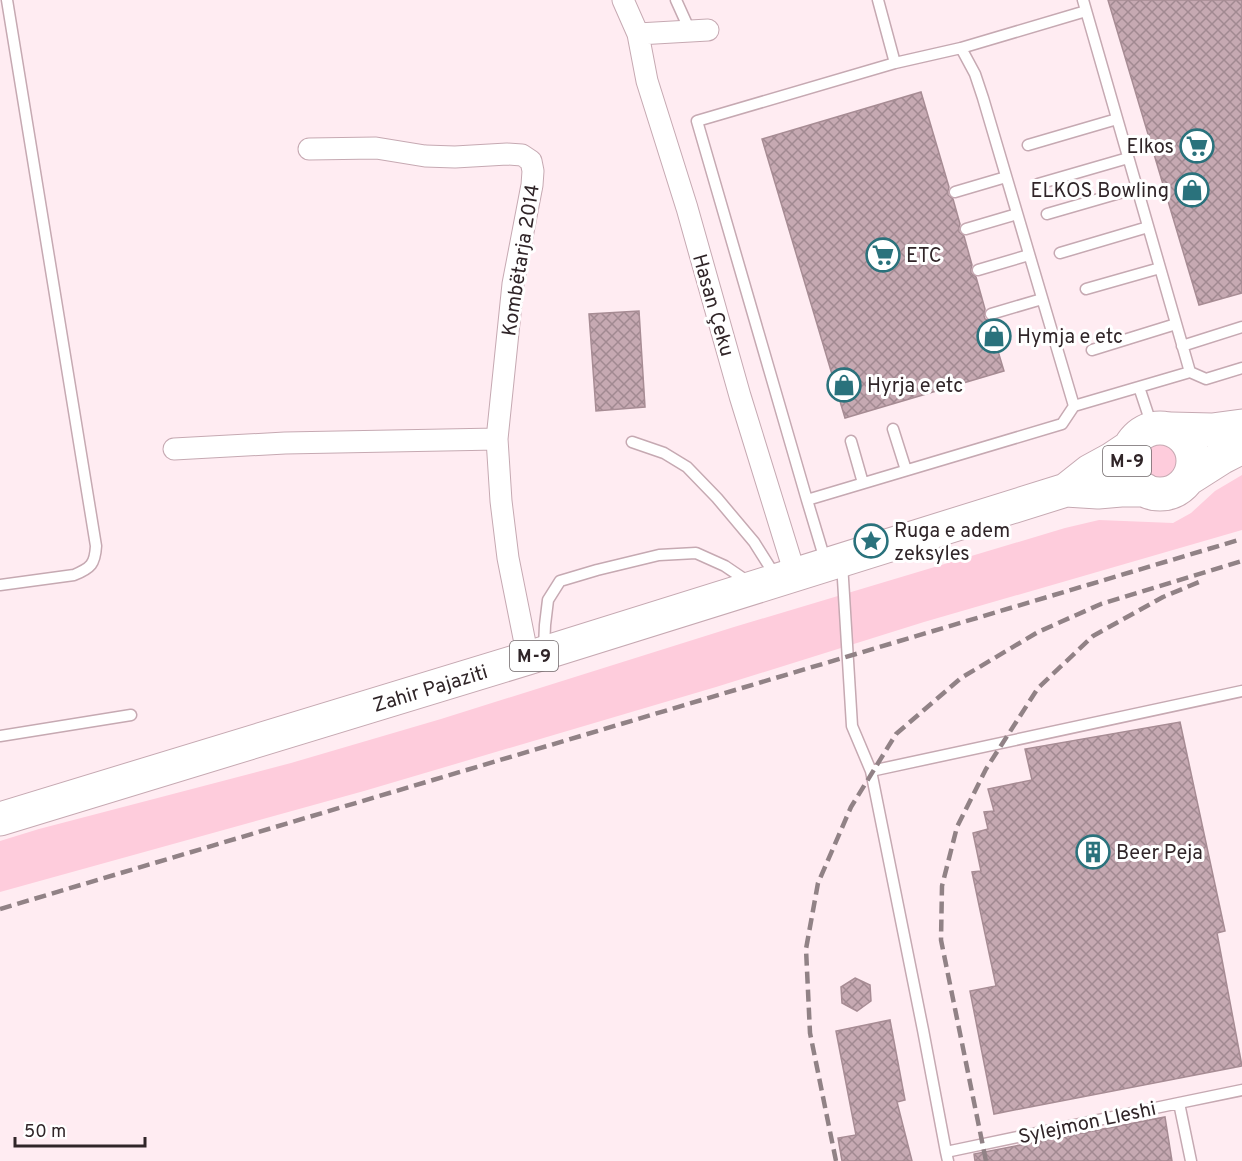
<svg xmlns="http://www.w3.org/2000/svg" width="1242" height="1161" viewBox="0 0 1242 1161" font-family="Overpass,sans-serif">
<style>
.green{fill:#feccdc}
.building{fill:url(#building-cross-hatch);stroke:#a78c94;stroke-width:1.5}
.lines{fill:none;stroke-linecap:round;stroke-linejoin:round}
.lane-casing{stroke:#c6a9b2;stroke-width:13}
.street-casing{stroke:#c6a9b2;stroke-width:23}
.primary-casing{stroke:#c6a9b2;stroke-width:35}
.lane{stroke:#fff;stroke-width:10}
.street{stroke:#fff;stroke-width:21}
.primary{stroke:#fff;stroke-width:33}
.rail{stroke:#918286;stroke-width:4.5;stroke-dasharray:12 6;stroke-linecap:butt}
.labels{text-anchor:middle;stroke-width:6;stroke-linejoin:round;paint-order:stroke}
.shield{fill:#fff;stroke:#6e6668;stroke-width:1.5}
.shield-label{font-size:18px;font-weight:bold;fill:#302528}
.poi-label{font-size:20px;fill:#302528;stroke:#fff;text-anchor:start}
.street-label{font-size:20px;fill:#302528;stroke:#fff}
</style>
<defs>
<pattern id="building-cross-hatch" width="8" height="8" patternUnits="userSpaceOnUse" patternTransform="scale(1.5)"><rect width="8" height="8" fill="#c6a9b2"/><path d="M0 0l8 8M0 8l8-8" fill="none" stroke="#a18991"/></pattern>
</defs>
<rect width="100%" height="100%" fill="#ffecf2"/>
<path class="green" d="M1141 460a19 19 0 1 1 38 0a19 19 0 1 1-38 0Z
M1242 475V530L924 622 716 687 364 791 0 892V841L39 829 291 763 441 719 734 627 1065 528 1099 520 1173 523 1191 513 1215 491Z"/>
<path class="building" d="M1108 0H1242V293L1199 305Z
M921 92 949 187 948 191V195L953 199 960 224 959 228V232L964 236 972 265 971 269V273L976 277 985 309 984 316 985 319 989 321 1004 371 845 418 762 139Z
M639 311 645 407 596 411 589 314Z
M1180 722 1225 931 1217 933 1242 1066 994 1114 970 991 996 986 972 872 981 871 973 833 988 829 984 812 994 811 988 789 1032 780 1025 749Z
M855 978 870 985 871 1001 857 1011 842 1003 841 987Z
M890 1020 905 1100 897 1102 912 1161H842L838 1138 856 1135 836 1031Z
M1165 1117 1172 1161H975L974 1154Z"/>
<g class="lines">
<defs>
<path id="lane" d="M676 0 690 31
M878 0 895 63
M961 48 1086 11
M1028 145 1117 119
M1038 184 1128 158
M955 192 1006 177
M1047 214 1137 188
M966 229 1017 214
M1060 253 1148 227
M978 270 1029 255
M1086 289 1160 268
M991 314 1042 299
M1182 346 1242 327
M1092 350 1176 324
M1190 372 1206 379 1242 368
M1139 387 1153 429
M1074 406 1062 424 807 500 697 121 895 63 961 48 975 74 983 98 1074 406 1190 372 1083 0
M893 429 906 470
M851 441 863 483
M632 442 664 453 687 467 717 498 754 542 776 577
M807 500 826 563
M842 563 852 726 871 771
M0 585 74 575C91 568 95 564 96 546L7 0
M544 648 545 625 548 600 560 581 597 570 659 555 696 553 725 566 750 583
M0 736 131 715
M1179 1103 1242 1090
M946 1152 923 1030 871 771 1242 691
M948 1161 946 1152 1179 1103 1191 1161"/>
<path id="street" d="M623 0 638 34 647 81 687 208 740 396 795 574
M638 34 708 30
M309 149 376 148 425 156 455 157 507 154 522 155 531 161 533 171 532 185 513 284 497 439
M174 449 285 443 497 439 501 501 508 558 528 658"/>
<path id="primary" d="M1127 461a33 33 0 1 1 66 0a33 33 0 1 1-66 0Z
M1171 429 1212 430 1242 426
M1188 479 1221 458 1242 447
M1066 490 1090 471 1112 459 1130 447
M0 819 528 658 1066 490 1098 492 1121 490H1145"/>
</defs>
<use href="#lane" class="lane-casing"/>
<use href="#street" class="street-casing"/>
<use href="#primary" class="primary-casing"/>
<use href="#lane" class="lane"/>
<use href="#street" class="street"/>
<use href="#primary" class="primary"/>
<path class="rail" d="M0 909 1242 539
M836 1161 810 1033 806 949 818 883 851 807 896 734 961 678 1038 632 1101 604 1242 561
M986 1161 941 940 942 886 957 827 986 769 1038 688 1093 636 1163 597 1204 580"/>
</g>
<defs>
<symbol id="supermarket-ring" viewBox="-11 -11 22 22"><circle r="9.5" fill="#fff" stroke="#2a727c" stroke-width="1.5"/><path d="M-6-5.5h2.5l.6 2H6L4.5 2H-2.5L-4.4-4H-6ZM-1.5 3.2a1.3 1.3 0 1 0 .1 0ZM3 3.2a1.3 1.3 0 1 0 .1 0Z" fill="#2a727c"/></symbol>
<symbol id="shop-ring" viewBox="-11 -11 22 22"><circle r="9.5" fill="#fff" stroke="#2a727c" stroke-width="1.5"/><path d="M-5-2.5h2.3a2.7 3.5 0 0 1 5.4 0H5L5.5 6h-11ZM-1.5-2.5h3a1.5 2.3 0 0 0-3 0Z" fill="#2a727c"/></symbol>
<symbol id="sight-ring" viewBox="-11 -11 22 22"><circle r="9.5" fill="#fff" stroke="#2a727c" stroke-width="1.5"/><path d="M0-6L1.8-2.2L6-1.7L2.9 1.2L3.7 5.4L0 3.3L-3.7 5.4L-2.9 1.2L-6-1.7L-1.8-2.2Z" fill="#2a727c"/></symbol>
<symbol id="building-ring" viewBox="-11 -11 22 22"><circle r="9.5" fill="#fff" stroke="#2a727c" stroke-width="1.5"/><path d="M-4-6H4V6H1V3H-1V6H-4ZM-2.5-4.3h1.7v1.8h-1.7ZM.8-4.3h1.7v1.8H.8ZM-2.5-1h1.7V.8h-1.7ZM.8-1h1.7V.8H.8Z" fill="#2a727c"/></symbol>
</defs>
<g fill-rule="evenodd">
<use href="#supermarket-ring" x="1178" y="127" width="38" height="38"/>
<use href="#shop-ring" x="1173" y="171" width="38" height="38"/>
<use href="#supermarket-ring" x="864" y="236" width="38" height="38"/>
<use href="#shop-ring" x="975" y="317" width="38" height="38"/>
<use href="#shop-ring" x="825" y="366" width="38" height="38"/>
<use href="#sight-ring" x="852" y="522" width="38" height="38"/>
<use href="#building-ring" x="1074" y="833" width="38" height="38"/>
</g>
<g class="labels">
<g class="shield">
<rect x="1103" y="446" width="48" height="30" rx="4.5"/>
<rect x="510" y="641" width="48" height="30" rx="4.5"/>
</g>
<g class="shield-label">
<text x="1127" y="467">M-9</text>
<text x="534" y="662">M-9</text>
</g>
<g class="poi-label">
<text x="1174" y="153" text-anchor="end">Elkos</text>
<text x="1169" y="197" text-anchor="end">ELKOS Bowling</text>
<text x="906" y="262">ETC</text>
<text x="1017" y="343">Hymja e etc</text>
<text x="867" y="392">Hyrja e etc</text>
<text x="894" y="537">Ruga e adem<tspan x="894" dy="23">zeksyles</tspan></text>
<text x="1116" y="859">Beer Peja</text>
</g>
<g class="street-label">
<text transform="translate(520 260) rotate(-81)" y="7">Kombëtarja 2014</text>
<text transform="translate(714 305) rotate(74)" y="7">Hasan Çeku</text>
<text transform="translate(430 688) rotate(-17)" y="7">Zahir Pajaziti</text>
<text transform="translate(1087 1122) rotate(-12)" y="7">Sylejmon Lleshi</text>
</g>
</g>
<path d="M15 1137v9h130v-9" fill="none" stroke="#302528" stroke-width="3"/>
<text x="24" y="1137" font-size="18" fill="#302528" stroke="#ffffff" stroke-width="4.5" paint-order="stroke">50 m</text>
</svg>
